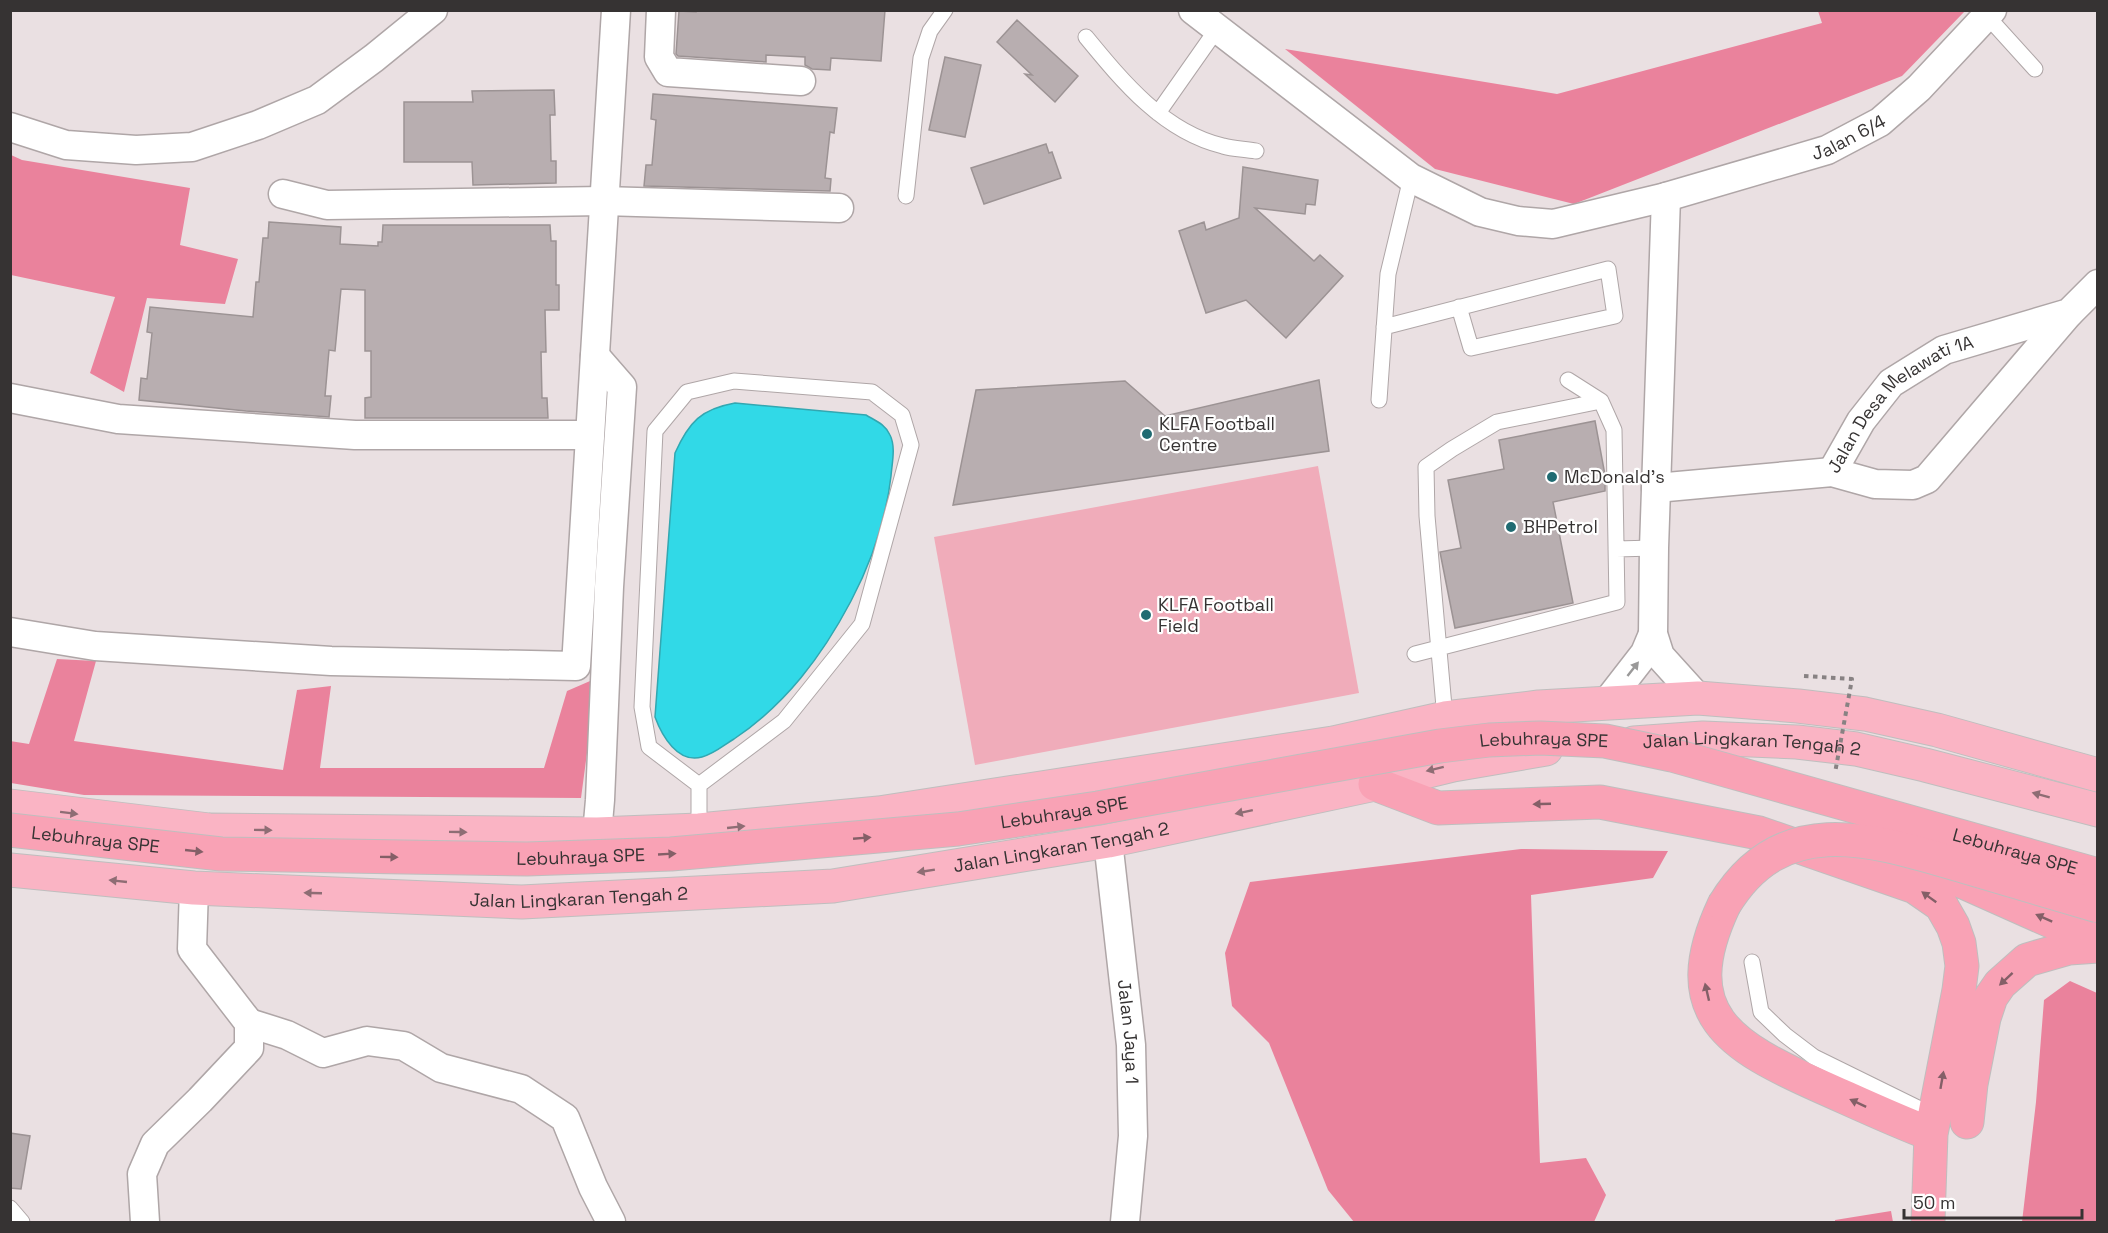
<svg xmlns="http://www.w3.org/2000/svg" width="2108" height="1233" viewBox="0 0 2108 1233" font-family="'Space Grotesk',sans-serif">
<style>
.green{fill:#f0acba}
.forest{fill:#ea829c}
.water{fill:#31d9e7;stroke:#32a7b1;stroke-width:1.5}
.building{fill:#b8aeb0;stroke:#9c9394;stroke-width:1.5}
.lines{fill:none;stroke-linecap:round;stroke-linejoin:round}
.service-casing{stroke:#afa6a7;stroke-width:17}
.minor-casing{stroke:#afa6a7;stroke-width:31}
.trunk-casing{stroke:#bfbebe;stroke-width:35}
.motorway-casing{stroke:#bfbebe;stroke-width:35}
.service{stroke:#fff;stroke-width:15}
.minor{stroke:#fff;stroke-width:28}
.trunk{stroke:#fab4c4;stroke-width:33}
.motorway{stroke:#f9a2b5;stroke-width:33}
.motorway-bridge-casing{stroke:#bfbebe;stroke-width:35;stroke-linecap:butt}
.path-bridge{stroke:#888283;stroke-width:4;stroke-dasharray:4.5 4.5;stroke-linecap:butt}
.motorway-bridge{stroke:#f9a2b5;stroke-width:33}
.oneway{fill:#9a9999}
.oneway2{fill:#8e6d74}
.oneway3{fill:#845f67}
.poi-dot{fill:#206b72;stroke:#fff;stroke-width:2}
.labels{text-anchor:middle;stroke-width:4.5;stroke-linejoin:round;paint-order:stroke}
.street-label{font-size:18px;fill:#363333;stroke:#fff}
.poi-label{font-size:18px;fill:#363333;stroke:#fff;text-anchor:start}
</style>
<rect width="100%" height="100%" fill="#eae0e2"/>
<path class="green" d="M1318 466 1359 693 975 765 934 537Z"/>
<path class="forest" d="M1818 11H1965L1902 76 1574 204 1435 169 1285 49 1557 94 1822 23Z
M11 155 22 160 190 188 180 245 238 259 225 304 147 298 124 392 90 373 115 297 11 275Z
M57 659 96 661 74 741 283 770 297 690 331 686 320 768H544L567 691 597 678 581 798 84 795 11 783 10 741 29 744Z
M1521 849 1668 851 1653 878 1531 895 1540 1163 1586 1158 1606 1195 1594 1222H1354L1328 1190 1269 1043 1232 1006 1225 953 1250 882Z
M2070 981 2097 993V1222H2022L2036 1102 2044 1000Z
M1891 1211 1893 1222H1835V1220Z"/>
<path class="water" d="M735 403 866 415C876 421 885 424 890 435 896 447 892 463 891 476 886 519 871 563 851 601 822 656 786 704 734 739 724 745 714 754 702 757 678 764 662 736 655 717L675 453C689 422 701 409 735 403Z"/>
<path class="building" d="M696 10H885L881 61 831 58 830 70 812 69 805 65V57L766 55V62L678 56 676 54 679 11 696 12Z
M1017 20 1078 76 1055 102 1025 74 1032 75 997 42Z
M945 57 981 65 965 137 929 130Z
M554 90 555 115H550L551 161H556V183L473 185 472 162H404V102H473L472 91Z
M653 94 837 108 834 133 830 132 825 178 831 179 830 191 644 186 646 165H652L656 120 651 119Z
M1046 144 1049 153 1052 152 1061 178 984 204 971 168Z
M1243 167 1318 180 1315 205 1306 204 1305 214 1255 208 1314 261 1320 255 1343 276 1286 338 1246 300 1206 313 1179 231 1204 222 1206 230 1239 218Z
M269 222 341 227 340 244 378 246V242H382L383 225H550L551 241H556V285H559V310H545L546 352H541L542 398H547L548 418H365V398L371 397V351H365V290L341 289 335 351 329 350 325 396H331L329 417 246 411 139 400 141 378 147 379 152 333 147 332 150 307 253 317 256 282H259L263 238H268Z
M1319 380 1329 451 953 505 976 390 1125 381 1165 416Z
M1595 421 1605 475V491L1553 502 1573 603 1455 628 1440 552 1461 548 1448 480 1504 469 1499 440Z
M10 1133 30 1136 21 1189 10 1188Z"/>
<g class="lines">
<defs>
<path id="service" d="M1987 16 2035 69
M1086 37C1123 82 1164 132 1223 146 1233 149 1245 149 1256 151
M1158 113 1217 29
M906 196 921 58 930 31 945 10
M1384 327 1608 269 1615 316 1471 348 1459 307
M1379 400 1388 274 1411 178
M1616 549 1654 548
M1415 654 1617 602 1614 430 1601 401 1568 380
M1445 718 1427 516 1426 467 1452 449 1497 422 1601 401
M699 830V785L784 721 862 624 911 445 902 415 872 392 734 381 687 392 655 431 642 707 649 747 699 785
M1752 962 1761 1012 1785 1035 1814 1057 1936 1117
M10 1208 22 1222"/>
<g id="minor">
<path d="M661 10 659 57 668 72 801 81"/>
<path id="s1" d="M1193 10 1411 178 1480 212 1518 221 1553 224 1666 197 1827 150 1880 122 1919 88 1992 10"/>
<path d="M10 127 66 145 136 150 192 147 258 125 317 100 374 58 433 10"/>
<path d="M283 194 327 205 603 201 839 208"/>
<path d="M1666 197 1654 548 1653 634 1660 656 1698 698"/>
<path d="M595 356 622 387 609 587 600 800 597 834"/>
<path d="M10 398 118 419 355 435H590"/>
<path id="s2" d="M1832 472 1861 421 1891 383 1944 350 2069 313 2098 284"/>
<path d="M1656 488 1832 472 1875 484 1913 485 1927 479 2069 313"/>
<path d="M10 632 95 646 331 661 576 666 616 10"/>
<path d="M1607 702 1645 653 1653 634"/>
<path id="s3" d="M1108 841 1131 1045 1133 1136 1125 1222"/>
<path d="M249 1023 287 1035 323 1053 367 1041 404 1046 441 1068 521 1089 565 1118 593 1187 611 1222"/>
<path d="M145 1222 142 1174 155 1144 200 1100 249 1048V1023L192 949 194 888"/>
</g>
<g id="trunk">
<path id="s4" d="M1634 743 1703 738 1797 742 1856 749 1925 765 2098 810"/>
<path d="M10 806 209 830 597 834 699 830 879 813 1333 743 1445 718 1539 707 1698 698 1798 706 1865 714 1937 730 2098 775"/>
<path id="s5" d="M10 870 194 888 522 902 833 886 1108 841 1375 784 1453 765 1546 749"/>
</g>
<path id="motorway" d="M1375 784 1438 808 1600 802 1759 833 1915 887 1941 905 1953 926 1959 943 1962 966 1959 990 1931 1134 1928 1221
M1932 868 2098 942
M1724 905C1673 1014 1730 1046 1822 1087 1858 1103 1894 1120 1931 1134
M1967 1122 1971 1084 1984 1018 1991 997 2000 984 2027 960 2069 948 2098 946"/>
</defs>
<use href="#service" class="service-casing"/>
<use href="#minor" class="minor-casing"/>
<use href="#trunk" class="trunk-casing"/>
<use href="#motorway" class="motorway-casing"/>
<use href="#service" class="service"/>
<use href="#minor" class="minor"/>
<use href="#trunk" class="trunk"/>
<use href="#motorway" class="motorway"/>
<defs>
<g id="motorway-bridge">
<path id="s6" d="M10 830 221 854 527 859 671 854 958 829 1098 808 1440 746 1489 740 1540 738 1605 741 1672 755 2098 875"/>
<path d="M1724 905C1783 807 1877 841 1966 867 2010 880 2054 893 2098 906"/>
</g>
</defs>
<use href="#motorway-bridge" class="motorway-bridge-casing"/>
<path class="path-bridge" d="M1804 676 1852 679 1835 773"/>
<use href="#motorway-bridge" class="motorway-bridge"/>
</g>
<defs><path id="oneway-solid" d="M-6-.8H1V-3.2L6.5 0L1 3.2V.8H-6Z" transform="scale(1.5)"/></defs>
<use class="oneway" href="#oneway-solid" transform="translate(1633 669) rotate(-52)"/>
<g class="oneway2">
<use href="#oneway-solid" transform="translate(1435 769) rotate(166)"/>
<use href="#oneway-solid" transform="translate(2041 795) rotate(-165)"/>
<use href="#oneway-solid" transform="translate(1244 812) rotate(168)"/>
<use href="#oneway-solid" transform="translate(69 813) rotate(7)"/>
<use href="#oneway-solid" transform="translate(736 827) rotate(-6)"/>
<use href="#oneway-solid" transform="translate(263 830) rotate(1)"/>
<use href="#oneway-solid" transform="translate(458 832) rotate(1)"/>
<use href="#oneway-solid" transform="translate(926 871) rotate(171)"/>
<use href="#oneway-solid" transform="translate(118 881) rotate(-174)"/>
<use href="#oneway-solid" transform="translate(313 893) rotate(-178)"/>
</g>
<g class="oneway3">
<use href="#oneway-solid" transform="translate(1542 804) rotate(178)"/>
<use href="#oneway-solid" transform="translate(862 838) rotate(-5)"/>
<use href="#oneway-solid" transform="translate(194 851) rotate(6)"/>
<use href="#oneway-solid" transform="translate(667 854) rotate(-3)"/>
<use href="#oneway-solid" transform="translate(389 857) rotate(1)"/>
<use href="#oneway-solid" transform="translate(1929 897) rotate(-144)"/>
<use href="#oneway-solid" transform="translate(2044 918) rotate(-156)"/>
<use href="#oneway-solid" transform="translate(2006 979) rotate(137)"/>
<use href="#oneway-solid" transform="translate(1707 992) rotate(-103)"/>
<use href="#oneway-solid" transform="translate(1942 1080) rotate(-80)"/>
<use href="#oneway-solid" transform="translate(1858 1103) rotate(-155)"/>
</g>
<g class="poi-dot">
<circle cx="1147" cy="434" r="6"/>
<circle cx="1552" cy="477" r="6"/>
<circle cx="1511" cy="527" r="6"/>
<circle cx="1146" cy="615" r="6"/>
</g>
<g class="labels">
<g class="street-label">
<text dy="6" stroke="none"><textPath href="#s1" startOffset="735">Jalan 6/4</textPath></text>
<text dy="6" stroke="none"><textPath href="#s2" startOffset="100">Jalan Desa Melawati 1A</textPath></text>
<text dy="6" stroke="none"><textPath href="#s6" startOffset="1544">Lebuhraya SPE</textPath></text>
<text dy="6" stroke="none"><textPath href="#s4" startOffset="118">Jalan Lingkaran Tengah 2</textPath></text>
<text dy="6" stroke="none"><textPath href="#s6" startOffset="1058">Lebuhraya SPE</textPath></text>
<text dy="6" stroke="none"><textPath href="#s6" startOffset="86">Lebuhraya SPE</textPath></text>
<text dy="6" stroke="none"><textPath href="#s5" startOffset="1056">Jalan Lingkaran Tengah 2</textPath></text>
<text dy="6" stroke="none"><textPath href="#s6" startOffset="2030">Lebuhraya SPE</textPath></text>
<text dy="6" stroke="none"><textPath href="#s6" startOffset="572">Lebuhraya SPE</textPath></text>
<text dy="6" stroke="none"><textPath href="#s5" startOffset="570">Jalan Lingkaran Tengah 2</textPath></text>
<text dy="6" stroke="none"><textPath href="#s3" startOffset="192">Jalan Jaya 1</textPath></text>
</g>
<g class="poi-label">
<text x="1159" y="430">KLFA Football<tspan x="1159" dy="21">Centre</tspan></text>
<text x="1564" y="483">McDonald's</text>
<text x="1523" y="533">BHPetrol</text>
<text x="1158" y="611">KLFA Football<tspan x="1158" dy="21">Field</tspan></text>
</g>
</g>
<rect width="2108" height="1233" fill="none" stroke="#363333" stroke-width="24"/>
<path d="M1904 1209v9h178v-9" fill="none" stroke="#363333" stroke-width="3"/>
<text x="1913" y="1209" font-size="18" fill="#363333" stroke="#ffffff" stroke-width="4.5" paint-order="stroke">50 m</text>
</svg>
